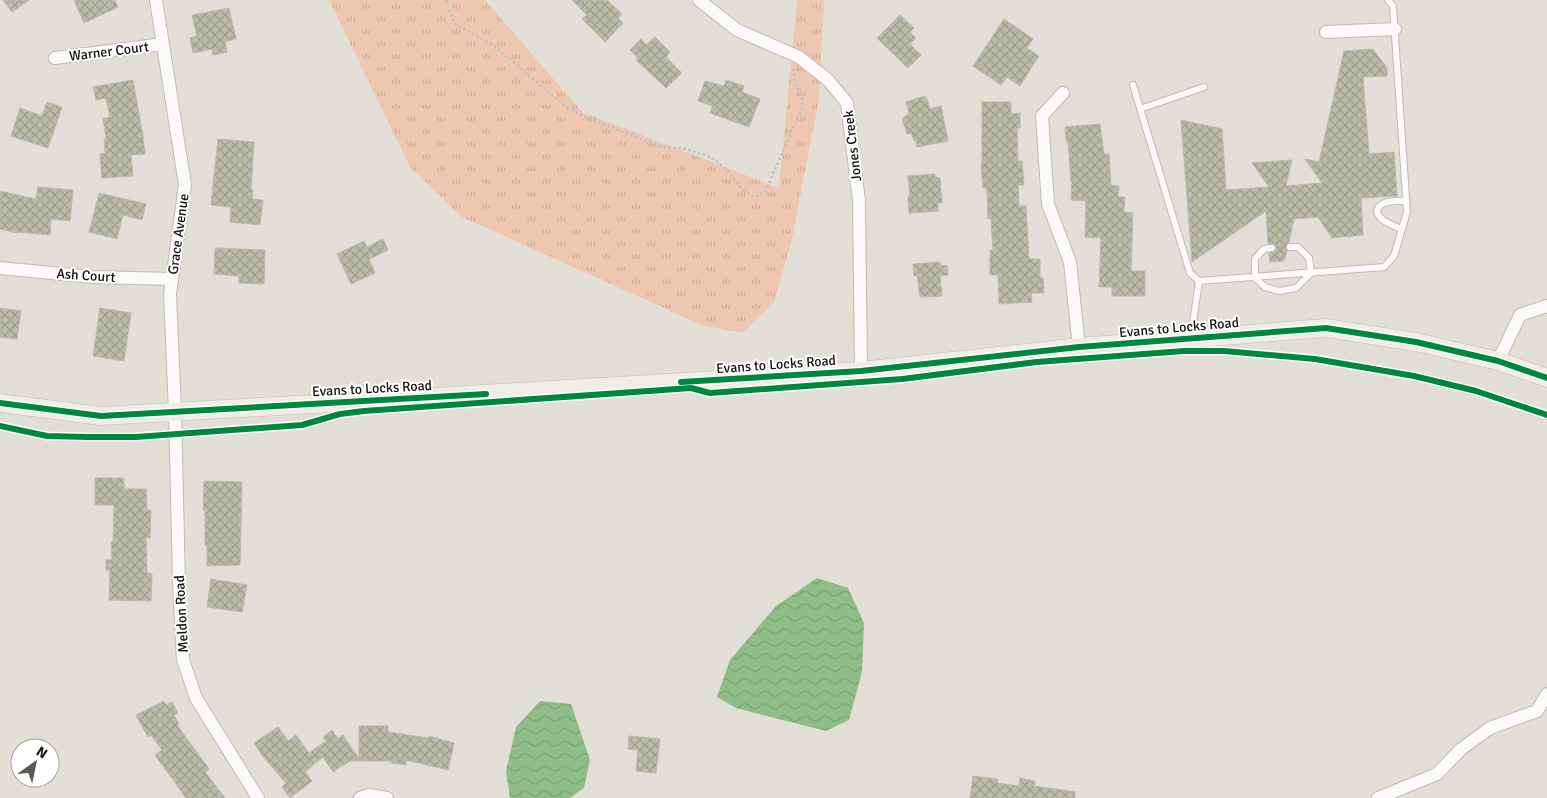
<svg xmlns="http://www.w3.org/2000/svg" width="1547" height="798" viewBox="0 0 1547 798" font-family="Signika,sans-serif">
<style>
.grass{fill:url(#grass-tufts)}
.water{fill:url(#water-waves)}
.building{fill:url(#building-cross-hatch);stroke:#b9b8b1}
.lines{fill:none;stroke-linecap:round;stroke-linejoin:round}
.lane-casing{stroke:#bdbbb4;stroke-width:8}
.street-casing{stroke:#bdbbb4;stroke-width:14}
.secondary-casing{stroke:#bdbbb4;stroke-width:19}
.path{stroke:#c2c0bd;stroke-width:2.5;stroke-dasharray:2.5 2.5;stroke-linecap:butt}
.lane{stroke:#fbfaf9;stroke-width:6}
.street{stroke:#fbfaf9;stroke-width:12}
.secondary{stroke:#f0ede6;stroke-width:18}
.cycleway-casing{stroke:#fff;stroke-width:9}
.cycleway{stroke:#00873e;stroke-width:6}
.labels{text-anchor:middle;stroke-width:4;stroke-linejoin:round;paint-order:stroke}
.street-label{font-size:14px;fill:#12100b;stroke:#fff}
</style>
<defs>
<pattern id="grass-tufts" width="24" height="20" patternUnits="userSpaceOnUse" patternTransform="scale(1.25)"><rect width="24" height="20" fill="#efc7b0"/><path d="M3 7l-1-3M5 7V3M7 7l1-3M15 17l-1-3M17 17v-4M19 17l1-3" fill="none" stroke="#ccaa96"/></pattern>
<pattern id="water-waves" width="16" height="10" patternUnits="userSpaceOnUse" patternTransform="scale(1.25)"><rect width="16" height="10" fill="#8fbd87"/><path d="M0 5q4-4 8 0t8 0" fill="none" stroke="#7aa173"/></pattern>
<pattern id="building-cross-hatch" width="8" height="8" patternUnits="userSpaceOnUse" patternTransform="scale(1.25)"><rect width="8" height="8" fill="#babca6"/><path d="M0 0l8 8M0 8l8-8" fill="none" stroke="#9fa18e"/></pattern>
</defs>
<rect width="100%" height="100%" fill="#e2dfd6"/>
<path class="grass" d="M329 0H485L582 112 779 188 797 0H824L819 99 792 238 774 302 743 333 704 326 462 217 410 167Z"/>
<path class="water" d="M817 578 848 588 864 623 862 672 849 720 826 731 736 708 717 697 730 660 776 606Z
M540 701 571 704 590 760 584 788 570 798H510L506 771 516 727Z"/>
<path class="building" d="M3 0H29L12 12Z
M74 0H115L118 7 84 23Z
M572 0H607L622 14 618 18 623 23 605 42 582 19 587 15Z
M229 8 236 39 225 42 227 52 213 55 212 49 193 53 190 38 197 36 192 15Z
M900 15 914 28 910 32 916 38 910 44 921 55 908 68 877 38Z
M1004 19 1033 39 1027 48 1039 56 1020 86 1007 77 1001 85 973 66Z
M655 37 670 52 666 57 682 73 666 88 636 60 638 58 630 50 641 39 646 45Z
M1373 49 1387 68V76L1363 77 1369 154 1394 152 1397 196 1361 198 1363 235 1332 238 1318 217 1294 219 1289 242 1285 247 1287 251 1284 261 1270 262 1269 253 1275 252 1277 248 1274 244 1268 243 1266 211 1192 262 1181 120 1222 129 1226 190 1269 187 1252 163 1292 160 1286 186 1322 183 1305 159 1319 162 1344 51Z
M133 80 143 136 145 154 131 155 133 176 102 178 100 154 105 153 104 139 106 138 103 119 110 117 106 98 96 100 93 87Z
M726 80 744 86 742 92 760 99 749 127 710 113 713 106 698 101 705 81 724 86Z
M925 96 928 101 930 109 941 106 948 141 917 147 916 141 914 140 911 133 907 134 902 119 909 113 906 102Z
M47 102 62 107 48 148 11 136 20 108 42 116Z
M982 102H1011V114L1020 113V128H1017L1018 161H1022L1024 185H1018L1019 206H1026L1029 259H1040V278H1043L1044 293H1031L1032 302 999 304 998 275H990V250H993L991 218 988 219 987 188H983L981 165 982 164Z
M1100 124 1104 154H1109L1111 185 1119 186 1118 197H1125L1124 212 1133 213 1131 271H1145V296H1112V287H1099L1101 238 1085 237 1086 201 1071 200 1072 182H1071L1068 141H1066L1065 127Z
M218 139 254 142 251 190H253L252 199 263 200 260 225 230 222 231 207 211 205Z
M935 174V177L940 178 942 203H938V211L909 213 908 197H910L908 176Z
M38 187 73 190 70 221 51 219 50 235 18 232 17 233 0 229V191L36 199Z
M99 193 146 204 142 220 123 215 117 239 89 232Z
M383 239 388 250 369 259 375 273 351 284 337 254 364 241 367 247Z
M215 248 265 250 264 284 239 283V276L214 274Z
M940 262V266L947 265 948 275 940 276 942 296 920 297 917 275 914 276 913 264Z
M0 308 21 311 17 339 0 337Z
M100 308 131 313 124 361 93 356Z
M95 478H124V489H146L147 510H151L150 538 146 537 147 573 152 574 151 601 109 600 110 570H106V560H112L111 542H113L114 505H95Z
M204 481 242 482 240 565 207 566V545H205V510H203Z
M211 579 247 585 242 612 207 607Z
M164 701 166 705 172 702 178 713 174 715 179 724 177 725 209 769 205 772 225 798H186L155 755 162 750 151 735 148 737 136 715Z
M359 726H388V732L428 738 429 736 454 743 448 770 406 760V765L391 763 392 761H350L333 772 323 757 305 772 312 781 290 798 282 787 286 783 264 758 254 743 278 727 288 741 296 735 309 753 326 741 323 737 332 730 338 739 343 735 359 759Z
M629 736 660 739 656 773 636 771 638 750 628 749Z
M973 776 998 779 997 783 1019 786 1020 778 1035 781 1034 786 1075 792V798H970Z"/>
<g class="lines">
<defs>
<path id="lane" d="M1133 85 1190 273 1199 281
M1140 109 1204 87
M1402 229C1394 226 1366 216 1382 204 1388 200 1400 201 1406 201
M1272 248 1264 249 1255 259V278L1265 287 1279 291 1296 288 1311 273 1309 258 1298 247H1290
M1191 337 1199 281 1384 267 1394 256 1407 212 1393 6 1388 0"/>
<path id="street" d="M156 0 185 185 170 294 175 411 179 583 183 660 196 698 258 798
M699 0 737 30 799 57 828 80 847 103 859 201 861 371
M1326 32 1395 29
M55 58 163 44
M1063 93 1042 116 1048 204 1070 262 1079 347
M0 268 92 277 172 279
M1498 361 1520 315 1547 306
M360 798 369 795 387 798
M1378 798 1437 774 1460 750 1490 728 1537 711 1547 694"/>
<path id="secondary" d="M0 403 101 416 385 400 861 371 1079 347 1326 328 1416 342 1498 361 1547 378"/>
</defs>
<use href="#lane" class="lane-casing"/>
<use href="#street" class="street-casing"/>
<use href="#secondary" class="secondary-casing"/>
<path class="path" d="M446 0 453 20 457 25 493 45 564 105 583 116 659 146 668 148H681L706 155 715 160 726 169 743 190 755 197 765 192 801 110C806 93 792 86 794 69"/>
<use href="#lane" class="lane"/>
<use href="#street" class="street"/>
<use href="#secondary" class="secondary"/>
<defs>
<path id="cycleway" d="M681 382 861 371 1079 347 1326 328 1416 342 1498 361 1547 378
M0 403 101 416 486 394
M0 426 47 436 88 437H136L302 425 340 414 364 411 691 388 710 393 902 379 1037 362 1184 351H1224L1315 359 1414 376 1476 391 1547 415"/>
</defs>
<use href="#cycleway" class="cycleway-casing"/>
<use href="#cycleway" class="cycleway"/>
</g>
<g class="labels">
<g class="street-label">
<text transform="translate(109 51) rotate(-7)" y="5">Warner Court</text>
<text transform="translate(852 146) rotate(-97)" y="5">Jones Creek</text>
<text transform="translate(178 234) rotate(-82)" y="5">Grace Avenue</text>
<text transform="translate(86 275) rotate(4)" y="5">Ash Court</text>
<text transform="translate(1179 327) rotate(-5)" y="5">Evans to Locks Road</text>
<text transform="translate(776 364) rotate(-4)" y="5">Evans to Locks Road</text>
<text transform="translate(372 388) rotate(-3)" y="5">Evans to Locks Road</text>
<text transform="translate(181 614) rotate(-93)" y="5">Meldon Road</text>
</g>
</g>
<g transform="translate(35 763) rotate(33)"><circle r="24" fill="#ffffff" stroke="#a09f9d"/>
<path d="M0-4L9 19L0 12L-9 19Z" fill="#5b5852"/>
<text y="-8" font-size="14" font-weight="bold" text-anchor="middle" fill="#12100b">N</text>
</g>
</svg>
